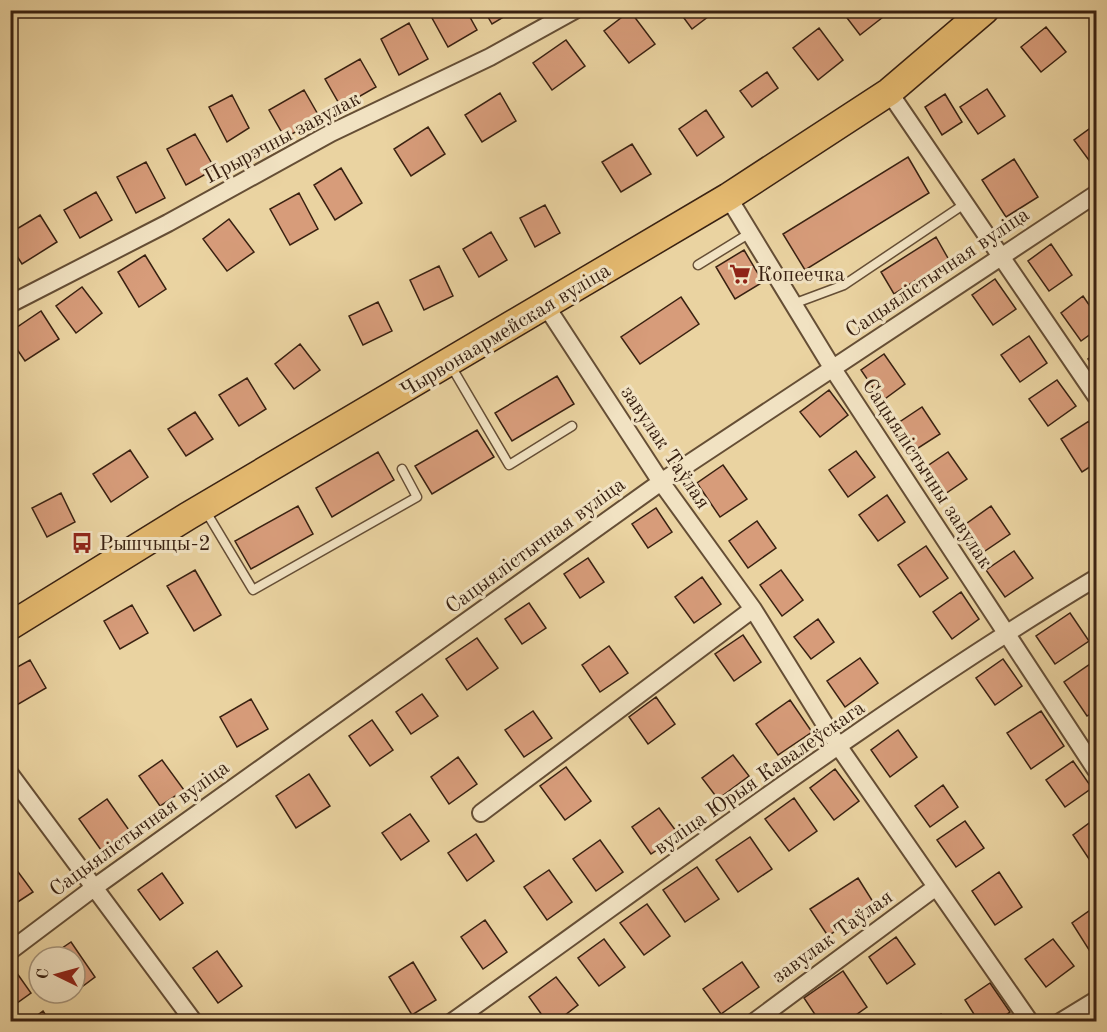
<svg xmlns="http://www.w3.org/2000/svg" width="1107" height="1032" viewBox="0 0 1107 1032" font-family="'Old Standard TT',serif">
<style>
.building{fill:#d79c7a;stroke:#392111;stroke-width:1.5}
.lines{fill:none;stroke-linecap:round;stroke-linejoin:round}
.service-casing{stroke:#654e35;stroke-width:11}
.minor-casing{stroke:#654e35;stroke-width:20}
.trunk-casing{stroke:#392111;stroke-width:30}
.service{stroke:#f1e2c2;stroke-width:8}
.minor{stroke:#f1e2c2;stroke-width:16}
.trunk{stroke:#e5ba70;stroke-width:27}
.labels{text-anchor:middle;stroke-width:6;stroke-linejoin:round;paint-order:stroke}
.street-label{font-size:21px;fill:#392111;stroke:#f1e2c2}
.poi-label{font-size:21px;fill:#392111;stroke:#f1e2c2;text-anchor:start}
</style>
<rect width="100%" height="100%" fill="#ead3a1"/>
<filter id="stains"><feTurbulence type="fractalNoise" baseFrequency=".00333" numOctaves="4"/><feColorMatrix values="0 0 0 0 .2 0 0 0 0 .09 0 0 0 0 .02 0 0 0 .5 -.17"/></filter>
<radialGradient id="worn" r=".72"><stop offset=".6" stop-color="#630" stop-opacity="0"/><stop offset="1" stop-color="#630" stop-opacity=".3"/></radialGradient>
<path class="building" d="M446 10H466L477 30 448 47 432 18Z
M484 10H515L492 24Z
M678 10H717L692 29Z
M841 10H892L860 35Z
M1084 10H1096V25Z
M630 11 655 44 629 63 604 31Z
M409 23 428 59 399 75 381 39Z
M1046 27 1066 52 1041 72 1021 47Z
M819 28 843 60 818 80 793 48Z
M566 40 585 66 552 90 533 63Z
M360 59 376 87 341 107 325 79Z
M767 72 778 88 752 107 740 91Z
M987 89 1005 116 978 134 960 107Z
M304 90 320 118 285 138 269 110Z
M500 93 516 121 482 142 465 115Z
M945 94 962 122 942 135 925 107Z
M232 95 249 128 227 142 209 107Z
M706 110 724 137 697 156 679 129Z
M1096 124V159L1091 163 1074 140Z
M428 127 445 154 411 176 394 149Z
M195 134 215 169 186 185 167 149Z
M632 144 651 174 621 192 602 162Z
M908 157 929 193 805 270 783 234Z
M1014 159 1038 197 1006 217 982 180Z
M146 162 165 198 136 213 117 177Z
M341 168 362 203 335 220 314 185Z
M96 192 112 220 80 238 64 210Z
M299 193 318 229 290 245 270 209Z
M545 205 560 233 535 247 520 218Z
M40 215 57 242 22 264 10 245V233Z
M229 219 254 252 227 271 203 239Z
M491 232 507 260 479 277 463 249Z
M936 237 949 260 894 294 881 272Z
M1051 244 1072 275 1049 291 1028 261Z
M744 250 763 282 735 299 716 267Z
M145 255 166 289 139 307 118 272Z
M439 266 453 296 424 310 410 280Z
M995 279 1016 309 993 325 972 295Z
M82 287 102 313 76 333 56 306Z
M1083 296 1096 315V330L1081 341 1061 313Z
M681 297 699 324 640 364 621 337Z
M378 302 392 331 363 345 349 316Z
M41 311 59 339 25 361 10 339V332Z
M1029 336 1047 363 1020 382 1001 355Z
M300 344 320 370 294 389 275 364Z
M1096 353V370L1088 359Z
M884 354 905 384 882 401 861 370Z
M557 376 574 404 512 441 495 413Z
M247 378 266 409 239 426 219 395Z
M1057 380 1076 406 1048 426 1029 399Z
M829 390 848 415 820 437 800 412Z
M922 407 940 434 912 452 895 425Z
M195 412 213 439 186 456 168 429Z
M1089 421 1096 433V463L1082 472 1061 439Z
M477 430 494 457 432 494 415 466Z
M130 450 148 477 111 502 93 474Z
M856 451 875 477 848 497 829 470Z
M378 452 394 480 332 517 316 488Z
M948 452 967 479 939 498 920 471Z
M723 465 747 499 720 517 697 483Z
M61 493 75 522 47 537 32 508Z
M887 495 905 522 878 541 859 515Z
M298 506 313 534 251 569 235 541Z
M991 506 1010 534 982 553 963 526Z
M656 508 672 532 648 548 632 524Z
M757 521 776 548 748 568 729 541Z
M926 546 948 578 920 597 898 565Z
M1014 551 1033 578 1005 597 986 570Z
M588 558 604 582 580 598 564 574Z
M195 570 221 615 194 631 167 586Z
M781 570 803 600 782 616 760 585Z
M702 577 721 604 694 623 675 597Z
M961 592 979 619 952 639 933 612Z
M529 603 546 628 522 644 505 619Z
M132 605 148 633 120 649 104 621Z
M1070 613 1089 641 1055 664 1036 636Z
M818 619 834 642 811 659 794 637Z
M743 635 761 662 734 681 715 654Z
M477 638 498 668 467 690 446 659Z
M609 646 628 673 600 692 582 665Z
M860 658 878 683 845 707 827 681Z
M1003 659 1022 686 995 705 976 678Z
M30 660 46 688 10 709V671Z
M1096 660V710L1087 716 1064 682Z
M422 694 438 716 411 734 396 712Z
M656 697 675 724 648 744 629 717Z
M251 699 268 729 237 747 220 717Z
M790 700 812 732 778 755 756 724Z
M533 711 552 738 524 757 505 730Z
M1041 711 1064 746 1031 769 1007 733Z
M372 720 393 750 370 766 349 736Z
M898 730 917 757 890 777 871 750Z
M733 755 749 776 718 799 702 778Z
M458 757 477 784 449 804 431 777Z
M162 760 184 790 160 806 139 776Z
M1073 761 1092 788 1065 807 1046 780Z
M566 767 591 801 565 820 540 786Z
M835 769 859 801 834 820 810 788Z
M309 774 330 806 296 828 276 796Z
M943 785 958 807 930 827 915 806Z
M794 798 817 831 789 851 765 819Z
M107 799 129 830 101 850 79 819Z
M659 808 679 835 651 854 632 827Z
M410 814 429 841 401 860 382 833Z
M1096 818V859L1091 862 1073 835Z
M965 821 984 848 956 867 937 840Z
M476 834 494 861 467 881 448 853Z
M750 837 772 869 738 892 716 860Z
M600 840 623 872 596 891 573 859Z
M10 861 33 892 10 907Z
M697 867 719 899 685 922 663 890Z
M549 870 572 902 547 920 524 887Z
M999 872 1022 907 995 925 972 891Z
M162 873 183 903 160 920 138 890Z
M858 878 875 905 828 936 810 909Z
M647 904 670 936 644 955 620 923Z
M1096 906V949L1091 953 1072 923Z
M485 920 507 952 483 969 461 937Z
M896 937 915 964 887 984 869 957Z
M604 939 625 967 599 986 578 958Z
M1053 939 1074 966 1046 987 1025 959Z
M71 942 95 977 75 992V957H49Z
M217 951 242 986 218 1003 193 968Z
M413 962 436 1000 412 1015 389 977Z
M742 962 759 987 721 1014 703 989Z
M14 969 31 993 10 1008V972Z
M843 971 867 1007 846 1022H820L804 998Z
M556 977 578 1005 556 1022H547L529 997Z
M990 983 1010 1012 996 1022H979L965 1000Z
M43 1011 50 1022H28Z
M941 1014 947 1022H931Z
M366 1015 370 1022H357Z"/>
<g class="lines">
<defs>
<path id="service" d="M698 265 750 233
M793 304 844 285 966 203
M451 366 509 465 572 426
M205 510 253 590 417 497 402 469"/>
<path id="minor" d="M889 92 1096 396
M728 197 833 369 1096 770
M10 304 168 223 331 133 490 57 575 10
M546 306 661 482 753 609 839 747 1030 1022
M10 774 194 1022
M481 813 753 609
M10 951 95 887 661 482 1096 194
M452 1022C665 871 873 712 1096 578
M754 1022 936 887
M1060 1022 1096 1000"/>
<path id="trunk" d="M10 626 188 516 728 197 889 92 985 10"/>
</defs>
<use href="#service" class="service-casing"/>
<use href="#minor" class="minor-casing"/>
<use href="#trunk" class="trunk-casing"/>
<use href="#service" class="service"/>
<use href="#minor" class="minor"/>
<use href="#trunk" class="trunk"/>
</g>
<defs>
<symbol id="supermarket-bare" viewBox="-9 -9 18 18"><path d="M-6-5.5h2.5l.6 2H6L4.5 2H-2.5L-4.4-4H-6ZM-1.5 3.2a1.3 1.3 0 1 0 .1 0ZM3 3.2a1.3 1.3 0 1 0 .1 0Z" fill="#8f2418" stroke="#f1e2c2" stroke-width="2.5" paint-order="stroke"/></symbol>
<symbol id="bus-bare" viewBox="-9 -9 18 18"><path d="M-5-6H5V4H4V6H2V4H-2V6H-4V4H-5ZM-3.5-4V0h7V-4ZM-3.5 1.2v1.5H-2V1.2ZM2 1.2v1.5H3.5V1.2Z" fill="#8f2418" stroke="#f1e2c2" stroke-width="2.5" paint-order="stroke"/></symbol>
</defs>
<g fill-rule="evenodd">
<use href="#supermarket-bare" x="725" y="259" width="30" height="30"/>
<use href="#bus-bare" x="67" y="528" width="30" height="30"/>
</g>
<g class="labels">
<g class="street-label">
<text transform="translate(282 137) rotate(-28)" y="7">Прырэчны завулак</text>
<text transform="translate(937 272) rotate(-34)" y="7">Сацыялістычная вуліца</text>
<text transform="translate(505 330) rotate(-31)" y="7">Чырвонаармейская вуліца</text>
<text transform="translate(666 447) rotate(56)" y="7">завулак Таўлая</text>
<text transform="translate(928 473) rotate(57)" y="7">Сацыялістычны завулак</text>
<text transform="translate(535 545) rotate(-36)" y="7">Сацыялістычная вуліца</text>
<text transform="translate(759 777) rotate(-35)" y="7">вуліца Юрыя Кавалеўскага</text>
<text transform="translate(139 828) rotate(-36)" y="7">Сацыялістычная вуліца</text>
<text transform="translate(832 936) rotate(-36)" y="7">завулак Таўлая</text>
</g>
<g class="poi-label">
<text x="757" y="281">Копеечка</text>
<text x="99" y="550">Рышчыцы-2</text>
</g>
</g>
<rect width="1107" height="1032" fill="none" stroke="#ead3a1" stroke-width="36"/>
<rect x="12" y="12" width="1083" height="1008" fill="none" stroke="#392111" stroke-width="3"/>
<rect x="18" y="18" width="1071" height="996" fill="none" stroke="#392111" stroke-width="1.5"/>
<g transform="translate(57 975) rotate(275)"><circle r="28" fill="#f1e2c2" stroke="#a7957b" stroke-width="1.5"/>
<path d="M0-4.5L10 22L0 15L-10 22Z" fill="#8f2418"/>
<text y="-9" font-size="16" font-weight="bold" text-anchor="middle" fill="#392111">С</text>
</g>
<rect width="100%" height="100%" filter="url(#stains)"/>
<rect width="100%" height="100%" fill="url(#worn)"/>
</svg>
